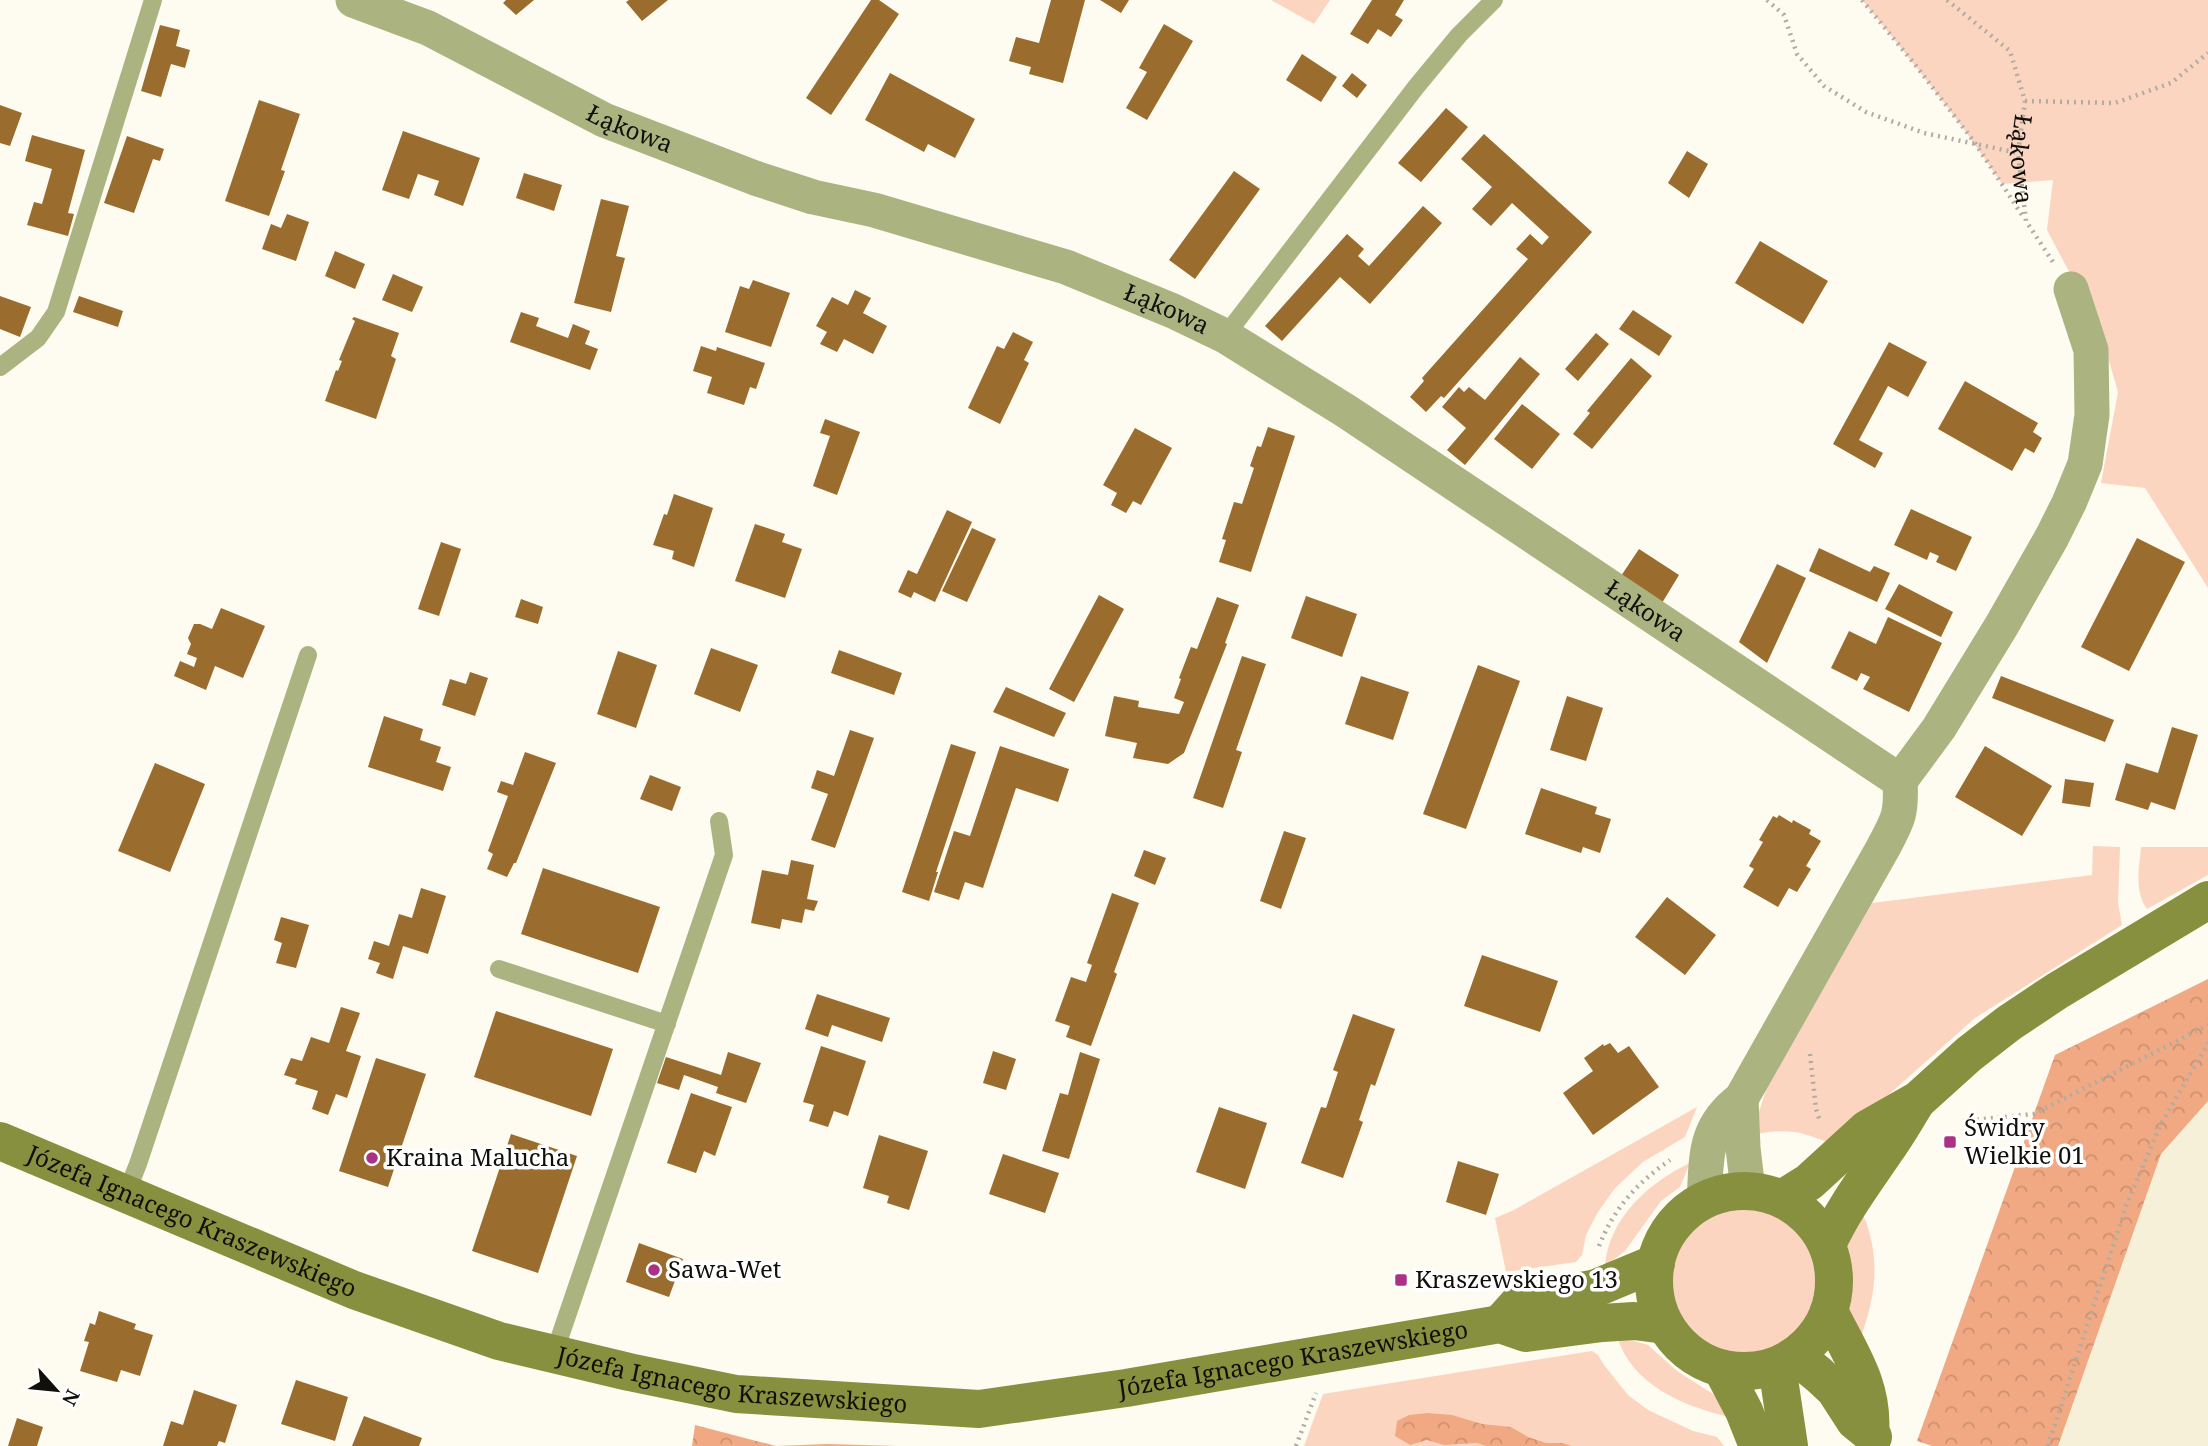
<svg xmlns="http://www.w3.org/2000/svg" width="2208" height="1446" viewBox="0 0 2208 1446" font-family="'Noto Serif',serif">
<style>
.built{fill:#f7f0d8}
.grass{fill:#fcd5c0}
.forest{fill:url(#forest-crowns)}
.building{fill:#9a6c2d}
.lines{fill:none;stroke-linecap:round;stroke-linejoin:round}
.path{stroke:#aeaca3;stroke-width:4.5;stroke-dasharray:2 5;stroke-linecap:butt}
.lane{stroke:#abb480;stroke-width:18}
.street{stroke:#abb480;stroke-width:35}
.secondary{stroke:#86903e;stroke-width:38}
.poi-dot{fill:#ab3185;stroke:#fff;stroke-width:2.5}
.labels{text-anchor:middle;stroke-width:7;stroke-linejoin:round;paint-order:stroke}
.street-label{font-size:24px;fill:#110f0a;stroke:#fff}
.poi-label{font-size:24px;fill:#110f0a;stroke:#fff;text-anchor:start}
</style>
<defs>
<pattern id="forest-crowns" width="20" height="18" patternUnits="userSpaceOnUse" patternTransform="scale(1.75)"><rect width="20" height="18" fill="#f0a983"/><path d="M2 6a3 3 0 1 1 6 0M12 15a3 3 0 1 1 6 0" fill="none" stroke="#cd9070"/></pattern>
</defs>
<rect width="100%" height="100%" fill="#fefbf1"/>
<path class="built" d="M2208 1101V1446H2058L2161 1154Z"/>
<path class="grass" d="M1271 0H1330L1314 24Z
M1862 0H2208V588L2145 488 2101 483 2118 392 2096 316 2073 279 2047 230 2053 180 2002 184C1959 119 1911 60 1862 0Z
M2093 846 2120 847 2118 903 2122 925 1975 1018 1833 1144C1800 1132 1792 1128 1756 1134L1755 1124 1767 1087 1872 903 2092 875Z
M2141 847H2208V875L2147 909C2134 890 2139 870 2141 847Z
M1697 1107 1685 1137 1643 1162 1615 1188 1598 1212 1586 1235 1582 1255 1576 1262 1506 1272 1495 1218 1514 1210Z
M1690 1163 1680 1187 1661 1201 1625 1251 1605 1266C1609 1217 1650 1182 1690 1163Z
M1669 1281a73 73 0 1 1 146 0a73 73 0 1 1-146 0Z
M1862 1215C1867 1221 1868 1228 1870 1235 1880 1274 1872 1306 1859 1343L1847 1309 1851 1294V1272L1847 1249 1850 1235Z
M1617 1336 1648 1345 1677 1371 1713 1394 1730 1417C1685 1407 1631 1385 1617 1336Z
M1592 1351 1598 1355 1604 1365 1628 1395 1648 1410 1693 1431 1717 1437 1724 1446H1304L1323 1394Z"/>
<path class="forest" d="M2208 979V1101L2161 1154 2058 1446H1932L1917 1441 2055 1055Z
M1428 1413 1452 1415 1482 1424 1511 1427 1528 1437 1546 1443H1563L1571 1446H1486L1477 1443 1444 1445 1427 1440 1410 1445 1395 1436 1397 1421 1409 1415Z
M695 1425 776 1446 827 1444 898 1446H692Z"/>
<path class="building" d="M506 0H534L516 15 503 3Z
M629 0H668L642 21 626 2Z
M871 0H879L899 14 831 115 806 98Z
M1051 0H1085L1063 83 1029 74 1031 67 1009 61 1016 37 1039 43Z
M1100 0H1129L1121 13Z
M1372 0H1404L1395 15 1403 20 1391 37 1378 29 1368 44 1350 34Z
M1164 24 1193 41 1147 120 1126 108 1147 72 1139 68Z
M160 25 180 30 176 46 190 50 185 68 171 64 161 97 141 91Z
M1302 54 1337 77 1321 102 1286 80Z
M890 73 975 119 955 158 928 144 924 152 865 120Z
M1352 73 1367 85 1357 98 1342 86Z
M259 100 300 114 281 170 285 171 269 216 225 201Z
M0 105 22 113 10 146 0 143Z
M1446 108 1468 127 1421 182 1398 163Z
M403 131 480 158 463 206 434 195 439 181 418 174 409 199 382 190Z
M1484 134 1592 232 1444 398 1441 396 1426 412 1410 397 1424 381 1422 378 1528 259 1516 249 1530 234 1542 245 1549 237 1512 203 1491 226 1472 209 1492 187 1461 159Z
M32 135 85 150 68 213 74 214 68 236 27 225 34 202 42 204 52 169 25 161Z
M127 136 164 149 160 161 153 159 134 213 104 203Z
M1687 151 1708 164 1689 198 1668 183Z
M1234 171 1260 189 1195 279 1169 260Z
M524 173 562 185 554 211 516 198Z
M601 199 629 206 616 256 625 258 611 312 574 303Z
M1423 206 1442 223 1370 304 1340 277 1282 341 1265 326 1347 234 1364 249 1358 256 1369 266Z
M287 214 309 222 296 261 262 249 271 224 281 228Z
M1760 241 1828 281 1803 324 1735 283Z
M335 251 365 264 355 289 325 276Z
M393 274 423 287 412 312 382 300Z
M753 280 790 293 771 347 725 332 740 286 749 289Z
M855 290 871 298 863 313 887 326 873 354 844 339 837 352 820 344 827 332 816 326 832 297 848 305Z
M0 296 31 307 20 337 0 329Z
M79 296 123 311 118 327 73 312Z
M1633 310 1672 336 1659 356 1619 329Z
M521 312 539 318 536 326 568 338 573 324 590 331 585 344 598 349 590 370 510 342Z
M354 317 399 333 391 356 396 359 376 419 325 401 336 370 338 371 342 361 339 360 355 321 352 319Z
M1013 332 1033 342 1024 360 1029 363 1000 424 968 408 997 346 1004 349Z
M1596 333 1609 344 1578 381 1565 369Z
M1889 342 1927 362 1908 397 1888 386 1859 440 1883 453 1875 468 1833 444Z
M701 346 716 351 717 347 765 363 756 389 750 387 744 405 707 393 712 377 693 371Z
M1520 357 1540 374 1465 465 1447 450 1466 428 1442 407 1459 387 1464 392 1469 387 1485 400Z
M1631 358 1652 376 1592 449 1573 434 1590 413 1587 411Z
M1965 381 2038 423 2033 432 2042 438 2034 453 2025 448 2012 471 1938 429Z
M1522 404 1560 434 1532 469 1494 439Z
M825 419 860 432 837 495 813 486 830 436 820 433Z
M1268 427 1295 436 1251 572 1219 562 1226 540 1222 539 1234 502 1242 504 1254 468 1250 466 1257 446 1261 447Z
M1135 428 1172 448 1141 505 1133 501 1126 513 1111 505 1117 493 1103 485Z
M674 494 713 508 694 567 672 559 674 551 653 545 664 514 667 515Z
M1911 509 1972 537 1956 571 1936 562 1939 556 1930 552 1927 560 1894 545Z
M947 510 972 522 935 602 914 592 911 598 898 592 908 570 917 574Z
M755 524 785 534 782 542 802 549 785 598 735 581Z
M972 528 996 539 967 602 942 591Z
M2137 538 2185 562 2129 671 2081 647Z
M441 542 461 549 439 616 418 609Z
M1819 548 1870 572 1874 566 1890 573 1877 602 1809 571Z
M1639 549 1679 575 1662 603 1621 576Z
M1777 564 1806 578 1767 663 1739 642Z
M1899 584 1953 612 1941 637 1885 609Z
M1099 595 1124 609 1074 702 1049 689Z
M1306 596 1357 614 1342 657 1291 638Z
M1217 597 1239 605 1225 643 1227 644 1184 753 1168 764 1133 758 1137 743 1105 736 1114 696 1139 701 1138 707 1179 714 1184 702 1174 698 1181 679 1179 678 1191 647 1197 649Z
M521 599 543 607 538 624 515 617Z
M221 608 265 626 243 678 215 666 206 690 174 676 180 661 194 667 197 658 187 654 191 644 188 638 194 624H200L212 629Z
M1888 617 1942 643 1909 712 1863 689 1870 677 1861 673 1857 681 1831 668 1849 631 1876 644Z
M711 648 758 665 740 712 694 694Z
M839 650 902 673 894 695 831 673Z
M618 651 657 665 636 728 597 714Z
M1242 656 1266 664 1236 750 1242 752 1223 808 1193 798Z
M1478 665 1520 681 1466 829 1423 814Z
M470 672 488 678 475 716 442 705 450 679 466 684Z
M1361 676 1409 692 1393 740 1345 724Z
M2001 676 2114 720 2105 742 1992 698Z
M1006 687 1066 713 1054 737 993 712Z
M1567 696 1603 708 1586 761 1550 750Z
M384 716 423 729 420 740 441 747 436 762 451 767 443 791 368 767Z
M2172 727 2198 735 2175 810 2151 802 2148 810 2115 800 2126 763 2158 773Z
M850 730 874 738 835 848 811 840 828 794 811 788 817 770 834 776Z
M951 744 976 752 936 872H938L929 901 902 892Z
M1000 746 1069 769 1058 802 1016 788 983 888 965 882 959 900 934 892 954 831 970 836Z
M1985 746 2052 786 2022 836 1955 797Z
M525 752 556 763 516 863H514L507 877 487 869 493 854 488 851 508 796 497 792 501 781 513 785Z
M155 763 205 784 170 872 118 851Z
M650 775 681 787 672 811 640 799Z
M2065 779 2094 783 2090 807 2062 803Z
M1541 788 1597 807 1595 814 1611 819 1600 853 1583 847 1581 853 1525 834Z
M1779 815 1792 823 1793 820 1811 830 1809 834 1821 841 1806 866 1811 869 1797 892 1789 888 1778 907 1743 887 1754 869 1749 866 1763 842 1759 840 1773 816 1777 818Z
M1284 831 1306 838 1281 909 1260 901Z
M1144 850 1166 858 1155 885 1134 876Z
M791 860 814 865 807 899 818 901 814 911 805 909 802 923 782 919 780 929 751 923 762 870 788 875Z
M543 868 660 907 638 973 521 934Z
M421 888 446 896 428 954 403 946 393 979 376 973 380 963 368 959 374 941 389 946 399 914 412 918Z
M1112 893 1139 903 1114 972 1117 974 1091 1046 1066 1037 1070 1026 1055 1021 1071 977 1086 982 1092 965 1087 963Z
M1667 897 1716 935 1685 975 1635 937Z
M281 917 309 925 296 968 276 963 282 943 274 940Z
M1482 955 1558 981 1540 1032 1464 1006Z
M817 994 890 1018 882 1042 832 1025 828 1037 805 1029Z
M341 1007 360 1013 346 1051 361 1056 347 1098 336 1094 328 1115 312 1109 318 1091 295 1084 297 1079 284 1075 291 1058 302 1061 311 1037 329 1043Z
M496 1011 613 1049 591 1116 474 1077Z
M1353 1014 1395 1029 1375 1086 1371 1084 1359 1120 1363 1122 1343 1178 1301 1163 1321 1107 1326 1108 1338 1072 1333 1070Z
M1610 1043 1618 1053 1629 1046 1659 1087 1593 1135 1563 1093 1593 1071 1584 1058 1603 1044 1604 1046Z
M821 1046 866 1061 848 1116 834 1111 828 1127 809 1121 814 1105 803 1102Z
M993 1051 1016 1059 1006 1090 983 1083Z
M728 1052 761 1063 746 1103 716 1093 718 1087 684 1075 679 1090 657 1083 666 1057 721 1075Z
M1080 1052 1100 1059 1069 1159 1042 1151 1060 1093 1068 1095Z
M376 1058 426 1074 388 1187 339 1171Z
M691 1093 732 1107 715 1156 704 1151 696 1173 667 1163Z
M1219 1107 1267 1123 1245 1189 1196 1172Z
M511 1134 577 1156 538 1273 472 1251Z
M879 1135 928 1151 909 1210 887 1203 889 1196 863 1188Z
M1003 1154 1059 1173 1045 1213 989 1194Z
M1458 1161 1499 1174 1486 1215 1446 1202Z
M639 1243 683 1259 669 1297 626 1282Z
M99 1311 136 1324 134 1329 153 1335 140 1376 121 1370 117 1382 80 1371 89 1342 84 1341 90 1323 95 1325Z
M296 1380 348 1397 335 1441 281 1424Z
M194 1390 237 1405 225 1443 219 1441 217 1446H163L171 1421 183 1425Z
M364 1416 422 1438 419 1446H352Z
M17 1418 43 1427 37 1446H8Z"/>
<g class="lines">
<g class="path">
<path d="M1767 0 1784 15 1797 54 1824 86 1866 112 1924 133 2018 153"/>
<path d="M1862 0 1917 67 1975 143 2024 218"/>
<path id="s1" d="M1947 0 2010 51 2025 101 2018 153 2026 221 2053 262"/>
<path d="M2025 101 2115 103 2171 83 2208 53"/>
<path d="M1810 1054 1816 1109 1820 1121"/>
<path d="M1963 1121 2034 1114 2208 1025"/>
<path d="M1599 1246C1614 1208 1637 1183 1670 1160"/>
<path d="M1296 1446 1316 1393"/>
<path d="M2048 1446 2126 1206 2161 1124 2208 1043"/>
</g>
<path class="lane" d="M1225 336 1416 87 1459 35 1494 0
M0 367 38 338 56 312 153 0
M499 969 667 1024
M126 1194 138 1164 308 655
M554 1354 724 855 719 821"/>
<g class="street">
<path id="s2" d="M353 0 428 28 604 120 755 178 813 197 874 210 1066 267 1173 311 1225 336 1346 411 1900 781C1902 814 1898 820 1883 848L1741 1099C1703 1128 1707 1156 1704 1200"/>
<path d="M1900 781 1939 728 2002 625 2052 537 2069 503 2085 464 2092 415 2091 350 2071 289"/>
<path d="M1741 1099 1743 1148 1748 1190"/>
</g>
<g class="secondary">
<path id="s3" d="M0 1141 354 1290 499 1341 629 1372 736 1394 979 1409 1126 1388 1500 1324 1526 1333 1602 1323 1634 1321 1665 1325"/>
<circle cx="1744" cy="1281" r="90"/>
<path d="M1782 1199 1809 1182 1867 1129 1918 1100 1969 1054 2009 1023 2057 991 2208 900"/>
<path d="M1827 1245C1842 1211 1864 1182 1885 1151 1896 1136 1905 1120 1915 1104"/>
<path d="M1829 1311C1849 1352 1874 1385 1870 1433"/>
<path d="M1500 1324 1518 1304 1596 1288 1656 1263"/>
<path d="M1796 1356 1819 1375 1835 1390 1855 1421 1870 1433 1873 1437"/>
<path d="M1777 1366 1789 1446"/>
<path d="M1722 1369 1744 1411 1758 1446"/>
</g>
</g>
<g class="poi-dot">
<rect x="1943" y="1135" width="14" height="14" rx="3.5"/>
<circle cx="372" cy="1158" r="7"/>
<circle cx="654" cy="1270" r="7"/>
<rect x="1394" y="1273" width="14" height="14" rx="3.5"/>
</g>
<g class="labels">
<g class="street-label">
<text dy="8" stroke="none"><textPath href="#s2" startOffset="306">Łąkowa</textPath></text>
<text dy="8" stroke="none"><textPath href="#s1" startOffset="192">Łąkowa</textPath></text>
<text dy="8" stroke="none"><textPath href="#s2" startOffset="873">Łąkowa</textPath></text>
<text dy="8" stroke="none"><textPath href="#s2" startOffset="1440">Łąkowa</textPath></text>
<text dy="8" stroke="none"><textPath href="#s3" startOffset="208">Józefa Ignacego Kraszewskiego</textPath></text>
<text dy="8" stroke="none"><textPath href="#s3" startOffset="1342">Józefa Ignacego Kraszewskiego</textPath></text>
<text dy="8" stroke="none"><textPath href="#s3" startOffset="775">Józefa Ignacego Kraszewskiego</textPath></text>
</g>
<g class="poi-label">
<text x="1964" y="1136">Świdry<tspan x="1964" dy="28">Wielkie 01</tspan></text>
<text x="386" y="1166">Kraina Malucha</text>
<text x="668" y="1278">Sawa-Wet</text>
<text x="1415" y="1288">Kraszewskiego 13</text>
</g>
</g>
<g transform="translate(56 1390) rotate(117)" stroke="#ffffff" stroke-width="5" paint-order="stroke">
<path d="M0-5L12 26L0 18L-12 26Z" fill="#110f0a"/>
<text y="-10" font-size="19" font-weight="bold" text-anchor="middle" fill="#110f0a">N</text>
</g>
</svg>
